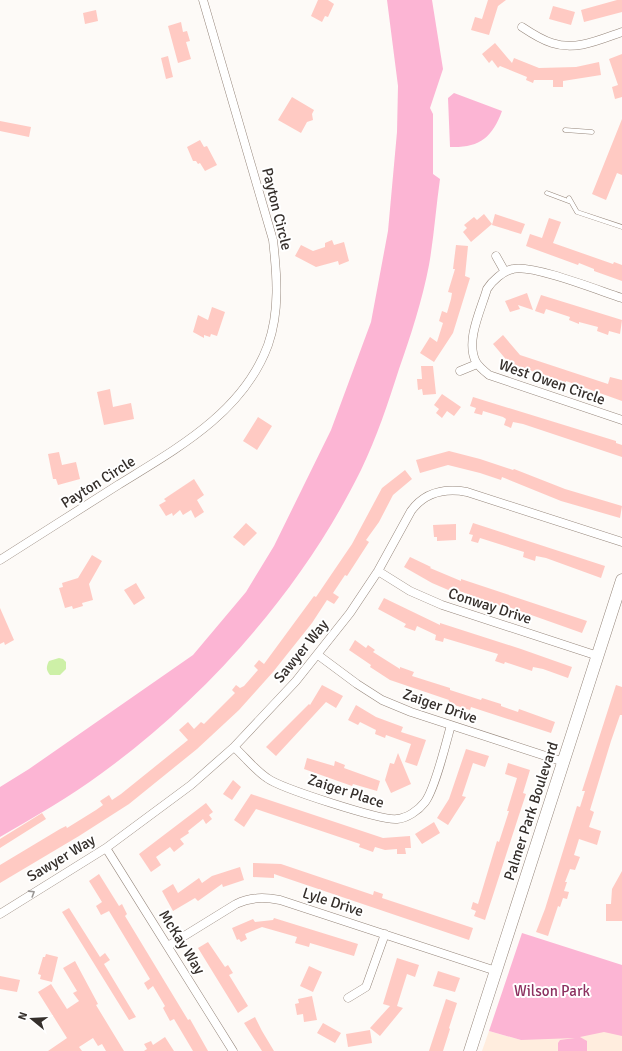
<svg xmlns="http://www.w3.org/2000/svg" width="622" height="1051" viewBox="0 0 622 1051" font-family="Signika,sans-serif">
<style>
.built{fill:#ffedde}
.green{fill:#fcb5d4}
.water{fill:#cdf0a7}
.building{fill:#ffcac3}
.lines{fill:none;stroke-linecap:round;stroke-linejoin:round}
.service-casing{stroke:#96877c;stroke-width:5}
.minor-casing{stroke:#96877c;stroke-width:9}
.secondary-casing{stroke:#96877c;stroke-width:13}
.service{stroke:#fff;stroke-width:4}
.minor{stroke:#fff;stroke-width:8}
.secondary{stroke:#fff;stroke-width:12}
.oneway{stroke:#9a9795}
.labels{text-anchor:middle;stroke-width:4;stroke-linejoin:round;paint-order:stroke}
.street-label{font-size:15px;fill:#352f2b;stroke:#fff}
.park-label{font-size:15px;fill:#8c3160;stroke:#fff}
</style>
<rect width="100%" height="100%" fill="#fdfaf7"/>
<path class="built" d="M622 1018V1051H482L489 1031 521 1040Z"/>
<path class="green" d="M387 0H432L443 69 430 108 433 114V174L440 179C436 207 434 237 429 265 422 301 411 335 399 369 388 403 377 437 361 470 303 588 208 696 102 773 70 797 34 817 0 837V787L29 769 193 655 246 592 274 546 331 430 371 322 388 231 397 132 398 86Z
M454 93 502 111C492 138 479 148 450 147L448 98Z
M522 933 622 965V1036L604 1032 580 1037 587 1041V1051H558V1043L560 1040 575 1038 521 1040 489 1031Z"/>
<path class="water" d="M59 658 63 659 66 662V669L60 675H50C46 670 46 667 49 661Z"/>
<path class="building" d="M318 0H328L334 4 328 17 325 16 322 22 311 16Z
M488 0H506L498 6 489 35 471 30 475 17 482 19Z
M617 0H622V12L584 22 581 10Z
M553 6 575 12 571 25 549 19Z
M96 10 98 21 85 24 83 13Z
M181 22 183 32 187 31 190 41 186 42 191 59 178 63 168 26Z
M495 43 512 63 514 58 539 68 576 67 599 62 601 75 563 81V87H553V80H534L533 83 526 80 527 77 500 66 498 68 492 60 489 63 482 54Z
M622 54V97L615 99 612 87 618 85 609 59Z
M168 56 173 77 166 79 161 58Z
M292 97 314 110 312 114 313 120 307 122 301 133 278 120Z
M622 119V175L617 173 606 200 592 194Z
M0 121 31 127 29 137 0 131Z
M200 140 204 147 207 146 217 165 205 171 200 163 198 164 196 161H193L187 147Z
M484 214 492 224 471 242 463 232 467 228 464 225 474 217 477 220Z
M495 214 525 224 521 234 492 225Z
M549 218 561 222 553 243 613 264 614 262 622 265V281L594 271V269L579 263 578 265 526 246 530 234 542 238Z
M332 240 334 245 344 242 349 261 339 265 338 261 316 267 295 256 301 245 313 251 325 247V243Z
M456 245 468 246 465 276 470 278 453 333 434 362 420 353 430 337 437 342 443 323 439 321 442 311 447 313 451 299 452 293 448 292 455 269H453Z
M527 293 533 310 518 305 520 309 510 312 505 301Z
M541 295 622 320 620 334 609 331 608 335 597 331 598 327 579 322V324L569 320 570 317 546 309 544 314 535 311Z
M212 307 225 312 217 336 211 334 210 337 204 335V338L193 332 198 315 208 320Z
M503 335 520 355 608 384 610 377 622 380V401L566 381V383L509 363 493 344Z
M421 366H433L436 394 423 395 422 389 418 390 417 379H422Z
M110 389 113 407 131 403 134 419 104 425 97 392Z
M442 394 461 407 454 416 447 411 442 418 436 413 439 409 434 405Z
M473 397 616 441V443L622 445V457L523 424 513 422 511 428 504 425 506 419 503 417 483 411 482 415 474 413 476 408 470 406Z
M258 417 272 426 257 450 243 441Z
M449 451 480 459 513 470 514 469 565 489 622 506 620 518 561 501 502 477 501 480 480 473 448 465 420 473 416 460Z
M59 452 62 465 76 462 80 479 58 485 56 479H53L48 454Z
M405 470 412 479 393 495 379 522 366 540 369 542 347 576 345 575 333 593 339 597 334 604 327 600 312 623 273 672 239 710 197 749 129 804 79 836 0 883V865L60 829 66 826 67 828 96 810 103 805 100 801 109 795 112 800 121 794 188 740 179 730 188 722 194 729 201 722 204 724 235 693 232 690 236 685 240 688 244 686 258 670 254 666 259 660 264 664 314 596 316 597 352 544 382 488Z
M194 479 204 495 197 500 204 512 195 518 191 510 183 515 180 510 173 516 172 513 166 516 159 505 166 501 164 499Z
M246 523 257 533 244 546 233 537Z
M473 523 605 566 601 578 546 558 536 556 535 561 523 557 524 552 480 538 478 543 471 541 473 535 469 534Z
M456 524V540L437 541V537H434L433 525Z
M92 555 102 561 89 584 93 600 82 603 83 606 73 609 72 606 65 608 59 588 63 587 62 583 78 578Z
M410 557 431 567 430 568 461 581V579L587 621 582 633 506 606V608L454 589 453 592 432 583 404 567Z
M136 583 145 598 134 605 124 590Z
M384 598 440 625V623L521 649 572 667 568 678 543 669 533 667 532 671 505 662 504 664 495 661 498 654 444 638 443 642 435 640 436 635 417 626 415 631 404 627 406 624 378 609Z
M0 608 14 640 5 645 4 642 0 644Z
M355 640 366 648 368 645 375 650 373 652 400 669V667L414 672 412 676 450 688V690L481 700 482 698 501 704V706L518 712 519 709 555 722 551 733 471 707 470 710 448 703 449 700 390 680 370 667 371 665 349 650Z
M322 685 343 696 336 708 326 702 276 756 266 747 309 704 310 705Z
M616 685 622 687V715H620L611 741 590 810 594 812 589 827 601 831 597 845 579 839 574 855 580 857 575 870 570 869 565 882H567L564 891 569 892 567 899 563 898 560 907 558 906 548 936 536 932 545 909 577 806 580 807 585 791H582Z
M356 705 376 717 403 727 401 732 426 740 417 766 405 762 411 744 386 735 385 738 375 734 376 730 360 722 358 725 348 720Z
M466 749 489 756 485 767 473 763 462 796 466 797 448 825 437 818 449 799Z
M398 753 411 784 391 793 385 780 390 763 394 764Z
M307 758 334 766 335 761 345 765 344 768 380 781 377 791 353 784 352 786 304 769Z
M508 763 530 770 523 793 526 794 519 815 485 920 474 916 476 911 471 909 473 902 478 904 497 841 499 842 509 811H507L517 778 505 774Z
M233 780 241 787 232 800 223 794Z
M251 794 383 838 410 836 411 848H405L406 854H397V849L385 850 375 847 373 852 359 847 360 844 256 809 244 827 234 820Z
M206 803 213 812 209 815 212 819 206 824 203 819 188 831 189 833 180 839 184 844 174 852 170 847 156 857 161 865 151 872 139 854Z
M42 813 46 819 0 848V839Z
M434 822 440 833 422 844 415 834Z
M253 863 281 864 373 895 374 891 383 894 382 898 473 928 469 940 274 874V878L253 877Z
M240 867 244 880 223 887 222 884 198 901 195 898 173 911 162 891 173 884 178 893 199 878 202 883 212 876Z
M622 871V921H606V904H611L612 889Z
M99 874 119 906 122 904 127 914 125 916 188 1020 190 1019 208 1051H193L174 1019 170 1021 163 1008 165 1006 153 986 148 990 144 983 150 979 109 911 101 915 96 906 102 902 89 881Z
M69 908 100 957 105 953 110 960 104 964 136 1017 129 1020 62 912Z
M274 918 358 944 354 956 310 943 309 947 295 943 297 937 262 927 245 934 247 939 241 942 239 939 237 940 232 928 253 919 255 922 273 920Z
M208 942 225 967 228 965 233 973 229 975 248 1006 238 1013 198 948Z
M46 954 58 957 52 982 40 979 41 975 38 974 43 957H45Z
M397 958 419 965 415 977 407 974 397 1006 403 1008 380 1036 370 1028 390 1006 383 1004Z
M75 961 98 1004 96 1005 124 1051H106L102 1044 98 1046 93 1038 79 1047 82 1051H48L67 1038 38 992 51 984 67 1009 79 1001 73 993 77 991 63 968Z
M309 966 322 972 313 992 300 986Z
M438 971 460 978 455 992 433 986Z
M0 976 20 980 17 992 0 989Z
M312 996 317 1020 304 1022 303 1014 297 1015 295 1004 299 1003 298 999Z
M446 999 457 1003 449 1028 450 1029 443 1051H429Z
M255 1017 262 1031 274 1051H262L244 1023Z
M323 1023 341 1033 335 1043 317 1033Z
M370 1030 372 1043 348 1047 346 1034Z
M165 1037 174 1051H144L147 1049 144 1044 151 1041 153 1045Z"/>
<g class="lines">
<defs>
<path id="service" d="M565 130 592 132
M547 193 571 202
M569 198 577 212 622 227"/>
<path id="minor" d="M522 27C531 33 542 40 552 43 576 51 599 40 622 32
M496 256 505 272
M622 298C600 291 532 264 513 269 503 271 492 281 487 289 481 310 465 341 476 362 479 367 484 371 489 375L622 420
M460 371 477 364
M0 560C39 535 79 510 118 485 176 449 243 413 268 345 280 311 277 275 273 240L203 0
M378 571 410 591 442 605 598 656
M318 655 357 684 382 700 411 712 564 762
M234 747C245 757 255 770 267 778 280 788 382 821 397 819 407 818 418 811 425 802 435 789 446 743 451 725
M106 848 233 1051
M0 914 106 848 191 785 234 747 296 681 350 613 378 571 411 511C425 492 445 488 467 492L622 542
M168 946 236 904C251 897 264 897 280 900L496 971
M348 998 366 987 385 934"/>
<path id="secondary" d="M470 1051 622 580"/>
</defs>
<use href="#service" class="service-casing"/>
<use href="#minor" class="minor-casing"/>
<use href="#secondary" class="secondary-casing"/>
<use href="#service" class="service"/>
<use href="#minor" class="minor"/>
<use href="#secondary" class="secondary"/>
</g>
<defs><path id="oneway-chevron" d="M-2-3.5L2.5 0L-2 3.5" fill="none" stroke-width="1.6" stroke-linecap="round" stroke-linejoin="round"/></defs>
<use class="oneway" href="#oneway-chevron" transform="translate(32 893) rotate(-32)"/>
<g class="labels">
<g class="street-label">
<text transform="translate(277 209) rotate(76)" y="5">Payton Circle</text>
<text transform="translate(552 382) rotate(19)" y="5">West Owen Circle</text>
<text transform="translate(98 482) rotate(-32)" y="5">Payton Circle</text>
<text transform="translate(490 606) rotate(18)" y="5">Conway Drive</text>
<text transform="translate(301 651) rotate(-51)" y="5">Sawyer Way</text>
<text transform="translate(440 706) rotate(19)" y="5">Zaiger Drive</text>
<text transform="translate(346 791) rotate(18)" y="5">Zaiger Place</text>
<text transform="translate(531 811) rotate(-72)" y="5">Palmer Park Boulevard</text>
<text transform="translate(61 858) rotate(-31)" y="5">Sawyer Way</text>
<text transform="translate(333 902) rotate(18)" y="5">Lyle Drive</text>
<text transform="translate(182 942) rotate(58)" y="5">McKay Way</text>
</g>
<g class="park-label">
<text x="552" y="996">Wilson Park</text>
</g>
</g>
<g transform="translate(32 1019) rotate(288)" stroke="#ffffff" stroke-width="3" paint-order="stroke">
<path d="M0-3L7 15L0 10L-7 15Z" fill="#352f2b"/>
<text y="-6" font-size="11" font-weight="bold" text-anchor="middle" fill="#352f2b">N</text>
</g>
</svg>
